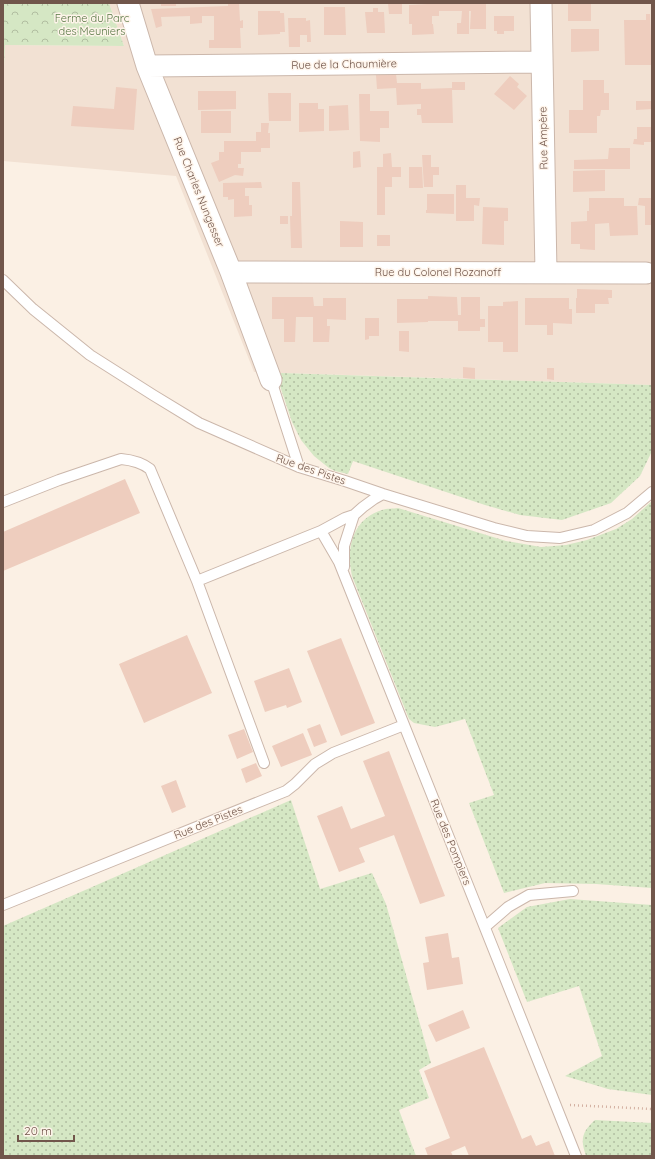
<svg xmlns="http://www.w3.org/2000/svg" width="655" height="1159" viewBox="0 0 655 1159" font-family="Quicksand,sans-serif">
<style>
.residential{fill:#f2e1d3}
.grass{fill:url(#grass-dots)}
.forest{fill:url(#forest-crowns)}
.building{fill:#eecdbe}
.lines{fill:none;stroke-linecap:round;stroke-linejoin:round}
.lane-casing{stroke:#cbb7ab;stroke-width:12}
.street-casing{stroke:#cbb7ab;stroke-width:23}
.path{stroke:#d3b0a1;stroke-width:2.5;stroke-dasharray:1 3;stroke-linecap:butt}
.lane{stroke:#fff;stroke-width:10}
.street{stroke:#fff;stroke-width:21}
.labels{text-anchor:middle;stroke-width:3;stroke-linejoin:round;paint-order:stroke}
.park-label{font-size:11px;fill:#577744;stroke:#fef4ea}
.street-label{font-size:11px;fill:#71564b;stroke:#fef4ea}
</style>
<defs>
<pattern id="grass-dots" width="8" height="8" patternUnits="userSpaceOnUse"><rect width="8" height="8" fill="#d5e7c4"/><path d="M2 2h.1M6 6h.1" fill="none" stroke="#b1bea1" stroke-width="1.8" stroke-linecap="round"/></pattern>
<pattern id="forest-crowns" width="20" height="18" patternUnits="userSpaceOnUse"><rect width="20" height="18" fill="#d5e7c4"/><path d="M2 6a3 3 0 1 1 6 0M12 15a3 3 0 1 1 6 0" fill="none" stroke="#b1bea1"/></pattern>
</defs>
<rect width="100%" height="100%" fill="#fbf0e4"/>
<path class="residential" d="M109 3H652V385L254 372 176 176 3 161V87L5 45 124 46Z"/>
<path class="grass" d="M281 373 652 385V451L640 476 611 503 562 520 520 515 485 505 353 461 348 474 335 471 329 468 314 456 301 440 292 422 279 383Z
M652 501V888L596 884 545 883 504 893 469 803 494 795 465 719 435 727 414 723 409 719 352 576C346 549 352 519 382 510 387 508 393 509 398 508L506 541 541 547 566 545 587 540 616 529 632 519Z
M291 800 320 889 372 873 386 904 431 1063 419 1070 429 1098 399 1110 416 1156H3V926Z
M570 899 652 905V1095L608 1089 565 1076 602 1056 579 986 527 1002 498 928 527 907Z
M595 1120 652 1123V1156H586C580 1139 582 1132 595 1120Z"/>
<path class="forest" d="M3 3H109L124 46 5 45 3 87Z"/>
<path class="building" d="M161 3H176V6H161Z
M228 3H239L240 21 243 20V28H240L241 48H209V40H214V16H202V23L190 24V16L161 17 162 26 156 28 151 9 228 6Z
M388 3H402V14H389Z
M427 3H486V29H470L471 11H469V34H457V23H461L462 11H439V16H432V24H433L434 34 412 35V24H409V5L427 4Z
M568 3H591V21H568Z
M324 7H345L346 35H324Z
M373 8H378V12H384L385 33H367L365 12H373Z
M258 11H280V13H284L285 32H280V34L258 35Z
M646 14H650L652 65H625L624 20H646Z
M494 16H514V31H504V34H497V31H494Z
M288 18H306V21L310 20 311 42H307V35H300V47H289Z
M571 29H599V51L571 52Z
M396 74 397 83H421V89L452 88V82H465V90H452L453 123H422L421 115H417V109H421V104L397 105 396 88 377 89 376 75Z
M510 76 519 84 517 87 527 96 514 110 494 94Z
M583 80H604V93H609V110H601L600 116H597V133H569V110H583Z
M116 87 137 89 134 130 71 126 73 106 114 109Z
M198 91H236V109L198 110Z
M268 93H291V121H269Z
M359 94H370V111H389V128H380V142L360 141Z
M636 101H652V109L636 110Z
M299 103H318V109H324V131L299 132Z
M348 105 349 130 329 131V106Z
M201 111H231V133H201Z
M261 123H269L268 133H270V148H261V152H241V164H238V168H244L243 176 235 175 219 182 211 163 219 160V152H224V141H256V132H261Z
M637 127H652V142H644V145L633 144 634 139H637Z
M609 148H630V169H574V160L608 159Z
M360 151 361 167 353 168V152Z
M391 153 392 167H401V177H392V187H385V215H377V167H383V154Z
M422 155H431V167H439V175H433V187H424Z
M409 167H422L423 188H409Z
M605 170V191L573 192V171Z
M261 182 262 188H245V196H249V205H252V216L234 217V199L228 200V197H223V183Z
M292 182H300L302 248H291L290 216H292Z
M456 185H466V198H480L479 206 474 205V221H456Z
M427 194H454V214L426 213V210H427Z
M589 198H624V206H637L638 235 610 236 609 223 595 224V250L580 249V244H571V222L587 221V211H589Z
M639 198H652V225H645V206L638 205Z
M483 207 508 208V221H504V245L482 244Z
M280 216H288V224H280Z
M340 221 363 222V247H340Z
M377 235H390V246H377Z
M577 289 612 290V298H608L609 304H595V313H576V298H577Z
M428 296 457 297 458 315H461V297H480V319H485V327H480V331H458V321H428V322L397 323V299H428Z
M272 297H313L314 306H323V298H346V320L327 319V326H330L329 342H313V317H296L295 342H284V319H272Z
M525 298H569V309H572V324L553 323V335H547V325H525Z
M518 301V352H503V342H488V306H503V302Z
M365 318H379V336H369V339L365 340Z
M399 331H409V352L399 351Z
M463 367 475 368V379L463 378Z
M547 368H554V380L547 379Z
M125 479 140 513 3 571V532Z
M187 635 212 693 144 723 119 664Z
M341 638 375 723 341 736 307 651Z
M289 668 302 702 287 708 286 705 265 712 254 681Z
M320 724 327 742 314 747 307 729Z
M244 729 253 752 237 759 228 735Z
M303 733 312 755 281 767 272 746Z
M389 751 445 896 420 904 394 835 359 848 365 862 339 872 317 816 342 806 351 829 385 816 363 761Z
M256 763 262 776 246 783 241 769Z
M176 780 186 807 172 813 161 786Z
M448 933 452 958 459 957 463 984 427 990 423 963 429 962 425 937Z
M463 1010 470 1028 436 1042 428 1025Z
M484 1047 522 1139 531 1135 536 1146 549 1141 555 1156H469L465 1146 451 1152 453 1156H428L425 1148 450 1138 424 1071Z"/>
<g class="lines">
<defs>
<path id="lane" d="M3 280 33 309 90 355 153 395 199 423 299 467 345 481 383 494 494 528 527 536 560 538 594 530 627 513 652 492
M271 380 299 467
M3 502 59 480 121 459C132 460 141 462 150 469L197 581 264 763
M321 531 339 562 576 1156
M344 567V546L354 515
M197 581 321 531 345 518 354 515 363 507 374 499 383 494
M3 905 286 791 295 784 315 764 333 753 404 725
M485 927 508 907 529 895 573 891"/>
<path id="street" d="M128 3 147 66 231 272 271 380
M541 3 546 272
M147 66 542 62
M231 272 646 273"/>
</defs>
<use href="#lane" class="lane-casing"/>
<use href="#street" class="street-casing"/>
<path class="path" d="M570 1105 652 1109"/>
<use href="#lane" class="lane"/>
<use href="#street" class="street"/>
</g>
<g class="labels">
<g class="park-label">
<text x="92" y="22">Ferme du Parc<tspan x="92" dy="13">des Meuniers</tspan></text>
</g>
<g class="street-label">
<text transform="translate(344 64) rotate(-1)" y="4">Rue de la Chaumière</text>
<text transform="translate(543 138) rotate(-91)" y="4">Rue Ampère</text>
<text transform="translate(199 192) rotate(68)" y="4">Rue Charles Nungesser</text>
<text x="438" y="276">Rue du Colonel Rozanoff</text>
<text transform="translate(311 469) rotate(19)" y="4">Rue des Pistes</text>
<text transform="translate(208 822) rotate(-22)" y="4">Rue des Pistes</text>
<text transform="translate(451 842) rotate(68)" y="4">Rue des Pompiers</text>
</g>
</g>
<rect width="655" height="1159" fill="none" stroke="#71564b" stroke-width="8"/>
<path d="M18 1135v6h56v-6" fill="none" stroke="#71564b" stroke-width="2"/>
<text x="24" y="1135" font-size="12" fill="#71564b" stroke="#fef4ea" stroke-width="3" paint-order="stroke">20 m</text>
</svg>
